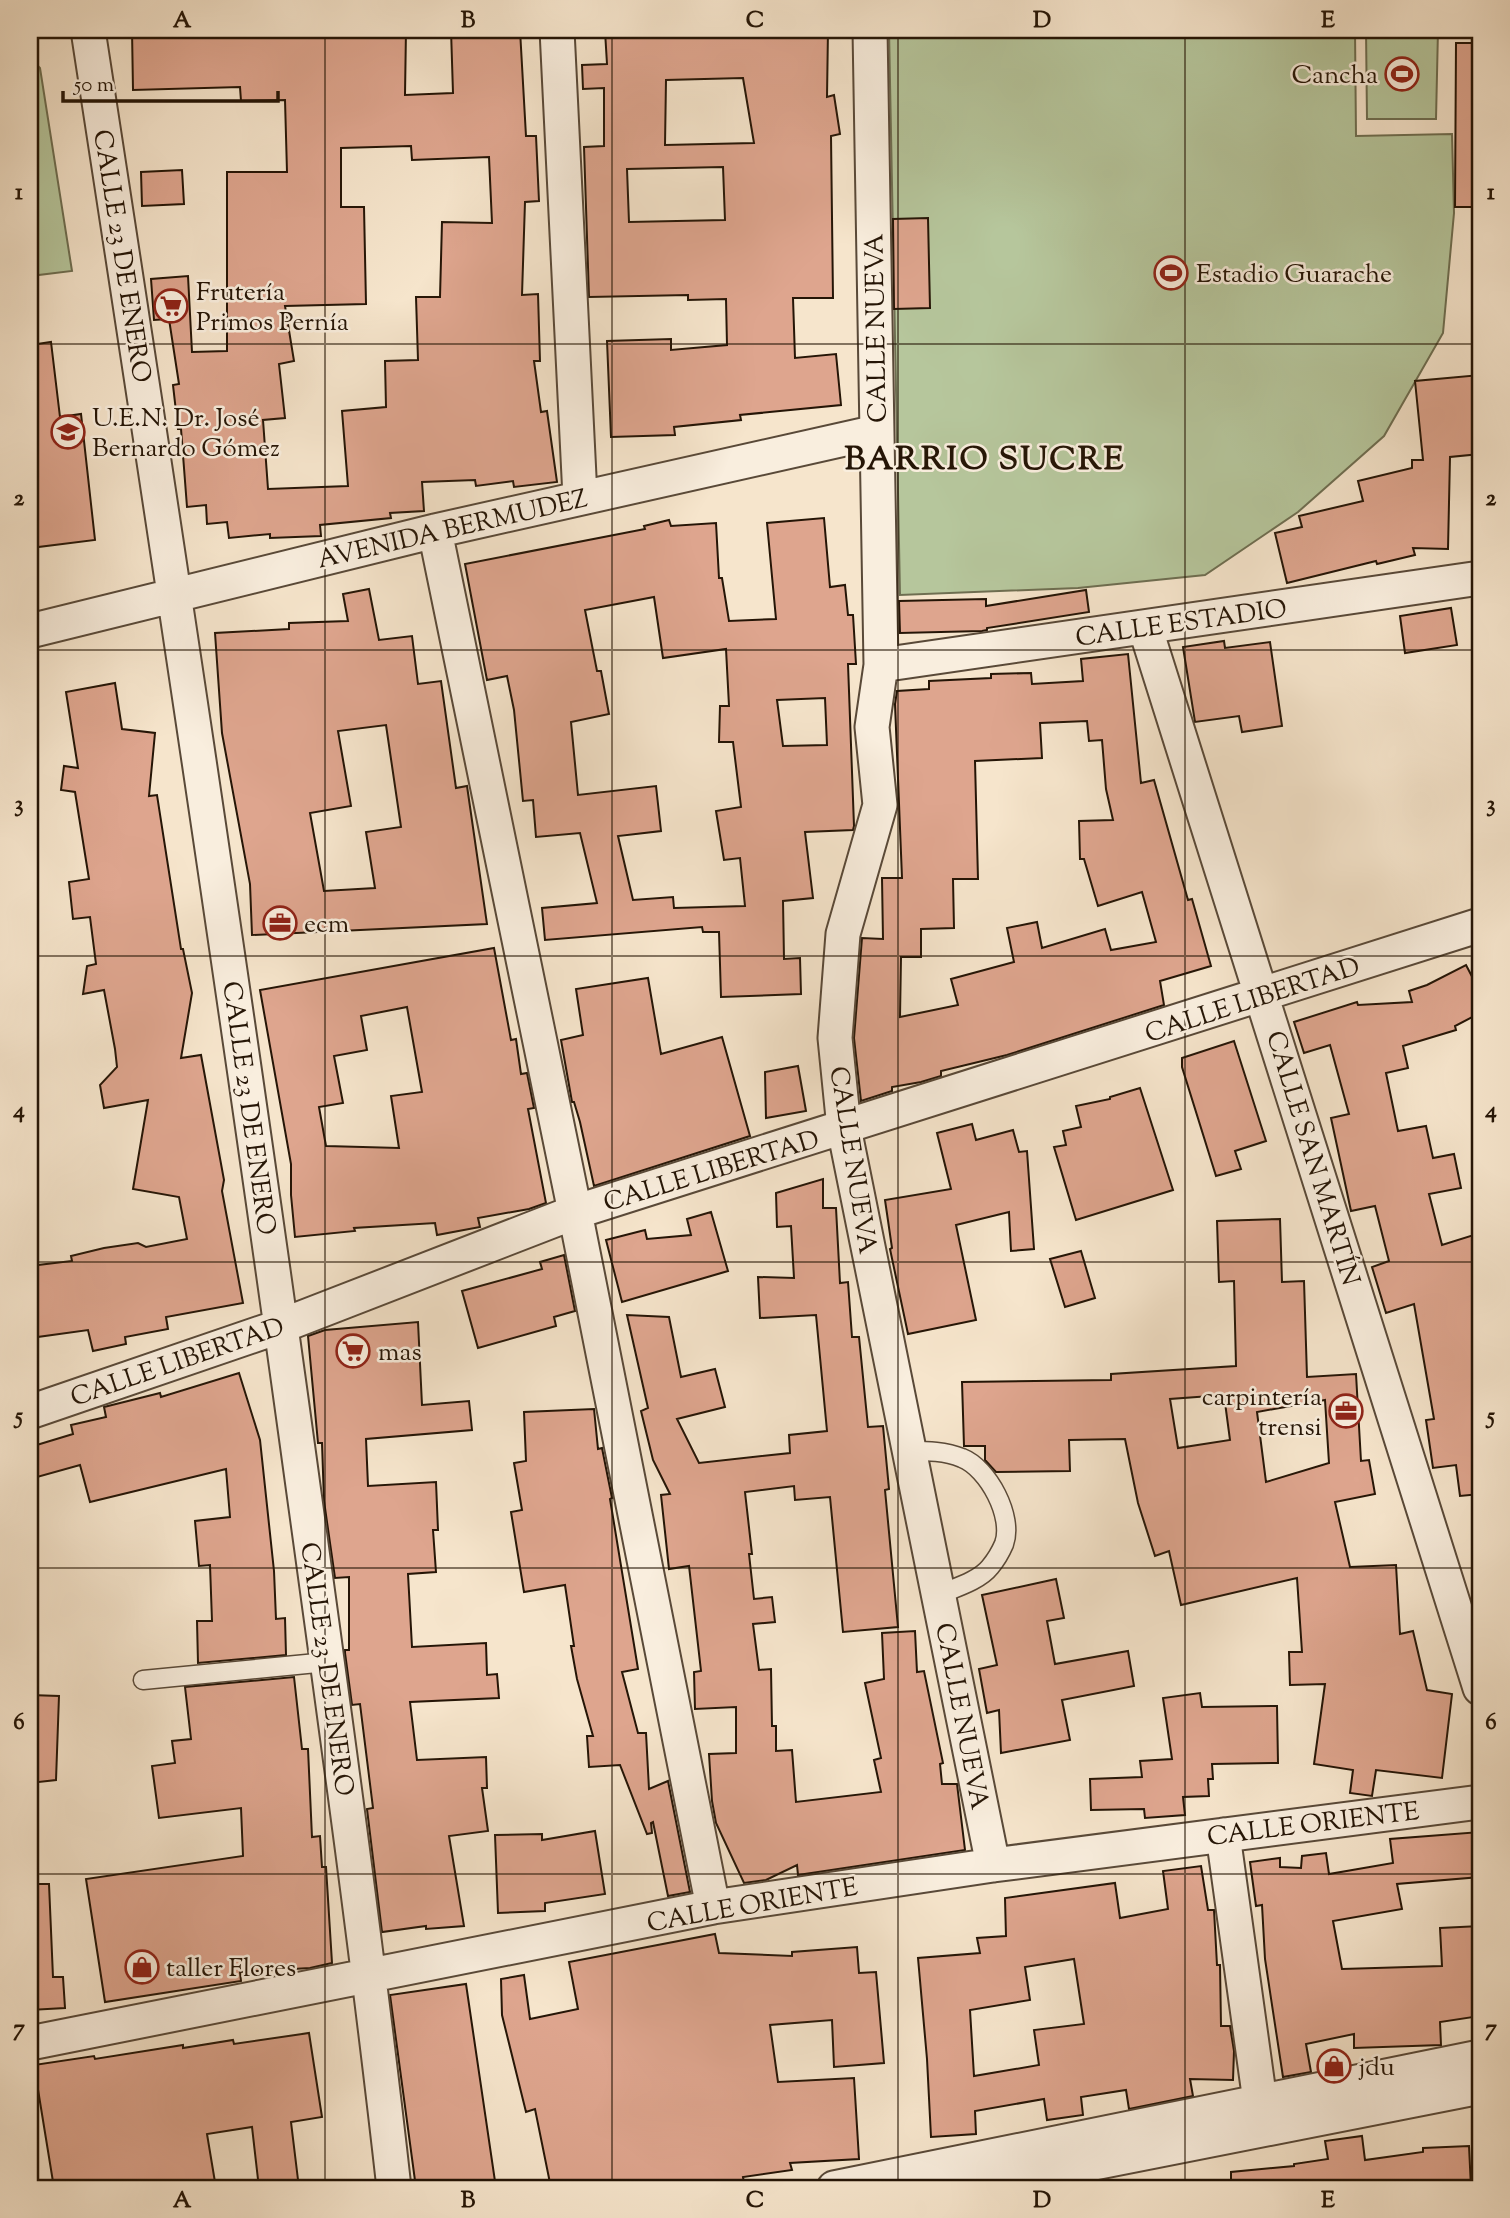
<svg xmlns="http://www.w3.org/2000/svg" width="1510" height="2218" viewBox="0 0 1510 2218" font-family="'Sorts Mill Goudy',serif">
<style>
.green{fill:#b6c69c;stroke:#6e6e51;stroke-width:2}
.building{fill:#dea58e;stroke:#251506;stroke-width:2;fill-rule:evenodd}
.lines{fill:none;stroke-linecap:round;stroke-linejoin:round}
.lane-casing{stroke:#594938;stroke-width:21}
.street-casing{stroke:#594938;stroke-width:37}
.lane{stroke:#f9eede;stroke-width:18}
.street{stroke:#f9eede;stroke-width:33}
.grid{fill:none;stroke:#251506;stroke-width:2;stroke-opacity:0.55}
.labels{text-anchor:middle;stroke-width:5;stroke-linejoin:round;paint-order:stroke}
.poi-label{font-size:26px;fill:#251506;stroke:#f9eede;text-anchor:start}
.street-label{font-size:26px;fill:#251506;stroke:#f9eede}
.district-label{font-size:33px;font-weight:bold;letter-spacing:2px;fill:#251506;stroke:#f9eede}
.neatline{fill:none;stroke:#251506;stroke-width:2.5}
.grid-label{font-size:23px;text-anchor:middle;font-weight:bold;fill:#251506}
</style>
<rect width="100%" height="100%" fill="#f6e5cc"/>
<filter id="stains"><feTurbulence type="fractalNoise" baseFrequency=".00286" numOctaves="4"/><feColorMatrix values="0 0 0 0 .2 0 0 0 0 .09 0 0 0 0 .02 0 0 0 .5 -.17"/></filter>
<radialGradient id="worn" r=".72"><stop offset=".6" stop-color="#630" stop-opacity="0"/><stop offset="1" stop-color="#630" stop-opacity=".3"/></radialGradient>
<path class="green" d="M889 30H1355L1356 136 1452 134 1454 213 1443 333 1384 436 1298 512 1205 575 1078 588 900 595Z
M1366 30H1438L1436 119H1367Z
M30 58 40 68 72 271 30 276Z"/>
<path class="building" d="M132 30H281V34L350 35V30H406L405 95 453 93 451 30H520L526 136H536L539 201 525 202 522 295 538 294 540 361H534L541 412 547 411 557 482 514 487 513 481 476 486 475 480 422 482 424 511 390 513 391 518 320 525 321 536 270 538V534L229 538 227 522 207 524 206 505 187 507 181 429H178L173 385 179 384 169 319 154 320 151 279 188 276 192 352 227 351V172H287L285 100 241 101 240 87 133 90ZM411 146 412 160 489 157 492 223 442 222 440 297H416L418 360 385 361 386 407 342 411 348 486 268 489 263 420 285 418 279 364 294 361 285 306 366 304 364 207H341V148Z
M635 30H828L827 97 834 95 840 134 831 136 833 298H793L795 358 836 354 841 405 740 415 741 420 674 427 675 435 611 437 607 341 671 339V350L727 345 726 299 688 300V295L589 297 584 147 604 146V88L583 89 582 65 607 64 605 31ZM743 78 754 143 665 145 666 80ZM723 167 725 220 629 222 627 169Z
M1456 43H1480V207H1455Z
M182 170 184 204 142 206 141 172Z
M928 218 930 308 894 309 893 219Z
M51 342 60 417 81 414 95 540 30 548V345Z
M1480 375V454L1450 457 1448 549 1413 548 1415 555 1377 564 1376 561 1287 583 1275 533 1302 527 1299 516 1363 501 1358 481 1412 468V460H1423L1415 381Z
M824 518 830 587 845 585 848 615H853L856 664H848L854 826 853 830 805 832 813 898 783 901 784 959 800 958 801 994 721 997 719 932H703L702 927 545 940 542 908 597 903 580 833 536 837 533 800 523 801 514 710 507 676 487 680 465 564 645 529 644 526 669 520 671 526 716 523 719 578H722L729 621 776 619 767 523ZM654 597 663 658 726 649 729 706H720L719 742H733L741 807 716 811 724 860 740 858 745 906 674 908 673 897 633 900 618 836 661 831 656 786 578 795 571 722 609 714 601 671H597L585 610ZM825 698 827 745 783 746 777 700Z
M369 589 379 640 412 636 418 684 441 681 456 788 467 786 487 924 252 935 250 884 222 733 215 633 289 629V623L348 621 343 594ZM386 725 401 827 366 832 375 888 324 891 310 813 351 806 338 731Z
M1086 590 1089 612 987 628V630L982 631 900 633 899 601 986 599V606Z
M1451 608 1457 645 1405 653 1400 616Z
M1224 641 1225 648 1270 642 1282 726 1242 732 1239 716 1195 722 1183 647Z
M1128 654 1141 783 1154 780 1188 900 1192 899 1211 966 1160 981 1164 1005 1007 1055 941 1071V1076L921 1082 892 1087V1091L861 1101 854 1038 862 938 883 939 882 878H902L895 704 897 691 929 689V681L991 678V674L1031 673 1032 684 1083 681 1081 659ZM1087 721 1089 741 1102 740 1106 789 1113 820 1079 821 1080 859H1084L1098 906 1142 892 1156 942 1111 950 1105 929 1042 948 1037 922 1007 928 1014 962 951 979 958 1005 900 1017 901 957H921V929L954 928 953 879H978L975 761 1042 758 1040 723Z
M115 683 122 729 155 733 149 796 157 795 181 949H183L192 993 181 1058 201 1055 224 1180 222 1191 243 1303 166 1317 168 1329 125 1337 126 1344 93 1351 88 1330 30 1338V1266L72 1261 71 1256 104 1248 138 1243 146 1247 187 1239 179 1197 133 1189 148 1100 104 1108 100 1085 117 1067 115 1049 104 990 83 994 87 966 96 964 90 917 73 919 69 882 89 879 75 792 61 790 64 766 78 768 66 692Z
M494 948 511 1040 516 1039 521 1074 527 1073 534 1108 528 1109 546 1203 529 1209 478 1218 480 1227 437 1235 435 1223 354 1228 355 1231 295 1237 291 1195V1164L260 990ZM407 1007 422 1092 391 1096 399 1148 326 1146 319 1107 343 1103 334 1056 367 1050 361 1016Z
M1466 965 1480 992V1013L1455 1026 1456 1030 1403 1046 1408 1068 1386 1073 1398 1131 1426 1126 1433 1158 1454 1154 1461 1188 1429 1194 1442 1245 1480 1233V1494L1460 1496 1456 1465 1433 1468 1426 1420 1434 1419 1414 1304 1386 1313 1372 1267 1389 1261 1375 1206 1351 1211 1331 1118 1349 1114 1330 1045 1304 1053 1294 1022 1357 1002 1358 1005 1412 1002 1409 991 1427 985Z
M648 978 661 1054 722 1037 750 1136 594 1186 580 1122 574 1102H572L561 1040 583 1035 576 989Z
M1234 1041 1266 1141 1235 1151 1241 1169 1216 1176 1182 1067V1058Z
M798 1066 806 1111 766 1118 765 1072Z
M1140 1088 1173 1190 1076 1220 1054 1147 1066 1145 1063 1131 1081 1127 1076 1106 1110 1099V1097Z
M972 1124 976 1140 1013 1130 1019 1152 1027 1151 1034 1249 1011 1251 1009 1212 956 1225 976 1320 908 1334 890 1249 892 1248 885 1200 951 1189 937 1133Z
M823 1179V1208H836L840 1283 848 1282 852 1337H859L868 1427 883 1426 889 1489 885 1490 898 1627 843 1632 830 1497 795 1500 794 1486 745 1492 752 1554H749L754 1599 772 1597 775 1622 753 1624 759 1670 771 1669 772 1726H776V1751L792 1750 796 1802 881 1792 874 1760 881 1758 865 1683 884 1679 882 1633 915 1631 917 1672 924 1671 943 1763 940 1764 942 1784H957L965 1850 798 1875 797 1865 766 1880 744 1883 716 1823 712 1801 709 1754 736 1753V1707L695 1709 694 1672 701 1671 689 1566 669 1569 661 1495 670 1494 653 1460 641 1411 648 1408 627 1315 669 1317 681 1377 715 1369 725 1407 677 1419 699 1463 790 1453 789 1435 827 1431 816 1315 760 1318 758 1277 794 1278 791 1226 777 1227 776 1193Z
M711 1212 728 1271 622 1302 606 1240 645 1230 647 1239 691 1235 687 1219Z
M1280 1219 1282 1282 1304 1281 1307 1377 1356 1374 1361 1461 1369 1460 1375 1494 1335 1502 1350 1567 1396 1565 1400 1634 1413 1631 1427 1690 1452 1694 1442 1778 1376 1770 1372 1796 1350 1793 1353 1770 1314 1764 1325 1684 1290 1685 1289 1652H1302L1297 1578 1181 1605 1169 1551 1155 1556 1138 1503 1125 1439 1069 1440 1070 1471 996 1472 985 1460V1446H964L962 1382 1111 1380V1374L1236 1366 1234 1281 1219 1282 1217 1221ZM1224 1395 1230 1440 1178 1448 1170 1399ZM1325 1400 1329 1463 1266 1482 1257 1412Z
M1081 1251 1095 1298 1065 1307 1050 1259Z
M564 1255 575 1311 554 1317 556 1326 478 1348 462 1291 542 1269 540 1262Z
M418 1322 422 1405 469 1401 472 1430 366 1439 368 1486 436 1482 438 1530H433L436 1572 408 1574 412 1647 486 1643 487 1675 497 1674 499 1698 410 1702 417 1760 486 1757 487 1788H482L488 1831 449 1836 464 1926 426 1929V1926L382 1932 367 1809 373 1808 360 1704 352 1705 345 1653V1650H349V1577L335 1578 324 1501 322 1443H318L308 1336 325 1330Z
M239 1373 260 1440 274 1571 276 1619 285 1618 286 1655 198 1663 197 1621H212L210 1565 199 1566 195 1521 230 1517 226 1469 90 1502 80 1465 30 1479V1447L73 1434 71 1425 106 1417 104 1407 160 1393 161 1397Z
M594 1409 598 1449 602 1448 612 1498 610 1499 638 1669 622 1672 638 1733H646L649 1789 668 1781 690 1892 668 1896 653 1822 651 1823 652 1833 647 1834 620 1765 589 1767 587 1736H593L577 1679 571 1646H574L565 1585 524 1592 511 1512 522 1510 514 1463 526 1461 524 1412Z
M1056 1579 1064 1618 1047 1621 1055 1664 1128 1651 1134 1686 1062 1700 1070 1740 1001 1753 999 1710 987 1713 979 1669 997 1665 982 1595Z
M294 1677 302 1749H308L312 1837 320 1836 322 1867H326L332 1963 310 1968 240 1972 241 1981 105 2002 86 1879 243 1856 241 1808 159 1818 152 1766 175 1763 172 1741 191 1739 185 1687Z
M1200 1693 1202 1707 1277 1706 1278 1763 1212 1764 1213 1779H1208L1209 1796 1183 1797 1185 1815 1145 1818 1144 1809 1091 1810 1090 1779 1142 1777 1140 1761 1172 1759 1163 1698Z
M30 1695 59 1696 56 1780 30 1783Z
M595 1831 605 1894 545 1903V1911L498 1913 495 1835 542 1834V1840Z
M1480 1832V1877L1397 1884 1402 1909 1333 1921 1342 1969 1442 1966 1440 1928 1480 1926V2016L1440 2022 1441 2045 1354 2048V2034L1306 2044 1311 2072 1283 2077 1265 1959 1262 1905 1256 1906 1250 1862 1280 1858V1867L1301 1868 1302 1856 1326 1853 1329 1874 1393 1863 1390 1839Z
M1201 1866 1208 1910H1214L1217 1965H1220L1221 2026H1230L1234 2051 1233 2080 1190 2079 1193 2096 1129 2109 1126 2090 1081 2097 1083 2115 1047 2120 1044 2099 975 2111 976 2134 931 2137 927 2059 918 1958 980 1953 977 1938 1006 1936 1005 1898 1115 1883 1120 1918 1168 1909 1163 1871ZM1074 1959 1084 2024 1034 2030 1039 2065 974 2076 970 2010 1030 2000 1025 1967Z
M30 1884H49L53 1977H63L65 2008 30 2010Z
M715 1934 719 1953 792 1956V1952L857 1947 859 1973 876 1972 884 2063 834 2067 832 2020 770 2025 778 2082 854 2078 859 2159 790 2163 792 2170 743 2177 745 2188H551L535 2109 526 2112 502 2015 501 1979 524 1975 530 2019 578 2009 569 1962Z
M466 1984 496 2188H416L390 1995Z
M309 2033 322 2117 291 2122 299 2188H259L252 2127 207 2134 216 2188H54L34 2065 94 2056 95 2059 183 2045V2048L233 2040 234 2044Z
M1362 2136 1365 2160 1423 2152V2148L1469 2146 1471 2188H1231V2172L1294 2166V2164L1328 2159 1325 2141Z"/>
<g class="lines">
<defs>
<path id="lane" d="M909 1451C928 1451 945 1451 962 1458 988 1468 1014 1517 1004 1544 1001 1551 995 1561 990 1567 979 1581 954 1588 938 1595
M143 1680 327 1662"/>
<path id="street" d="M88 30C163 517 237 1004 304 1493 336 1725 368 1956 394 2188
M557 30 580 497
M870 30 881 665 872 727 880 805 843 934 835 1038 844 1128 993 1865
M435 531 575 1212 713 1907
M1145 627 1480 1688
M30 631 435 531 876 432
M881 665 1480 578
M30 1412 281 1326 575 1212 1480 925
M1223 1835 1263 2123
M30 2043 713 1907 993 1865 1480 1802
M834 2188 1480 2057
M967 2188 1480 2087"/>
</defs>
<use href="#lane" class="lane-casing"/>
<use href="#street" class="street-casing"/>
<use href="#lane" class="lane"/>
<use href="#street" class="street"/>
</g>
<path class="grid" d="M325 30V2188M612 30V2188M898 30V2188M1185 30V2188M30 344H1480M30 650H1480M30 956H1480M30 1262H1480M30 1568H1480M30 1874H1480"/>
<defs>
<symbol id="stadium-ring" viewBox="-11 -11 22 22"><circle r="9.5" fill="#f9eede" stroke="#8f2418" stroke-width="1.5"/><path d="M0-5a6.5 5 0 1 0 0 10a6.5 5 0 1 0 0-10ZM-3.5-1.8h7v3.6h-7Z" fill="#8f2418"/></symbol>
<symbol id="supermarket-ring" viewBox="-11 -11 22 22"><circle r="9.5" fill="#f9eede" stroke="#8f2418" stroke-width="1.5"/><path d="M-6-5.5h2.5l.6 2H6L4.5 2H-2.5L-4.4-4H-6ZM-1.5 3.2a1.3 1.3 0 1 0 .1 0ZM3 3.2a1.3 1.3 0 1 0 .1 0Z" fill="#8f2418"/></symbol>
<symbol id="school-ring" viewBox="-11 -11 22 22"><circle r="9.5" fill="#f9eede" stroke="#8f2418" stroke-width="1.5"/><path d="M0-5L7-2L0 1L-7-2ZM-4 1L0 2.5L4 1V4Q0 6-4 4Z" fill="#8f2418"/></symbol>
<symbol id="office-ring" viewBox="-11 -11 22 22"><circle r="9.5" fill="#f9eede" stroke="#8f2418" stroke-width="1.5"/><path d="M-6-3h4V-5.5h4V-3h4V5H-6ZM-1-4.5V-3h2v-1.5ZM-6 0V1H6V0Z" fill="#8f2418"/></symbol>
<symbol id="shop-ring" viewBox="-11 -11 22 22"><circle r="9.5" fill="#f9eede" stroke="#8f2418" stroke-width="1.5"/><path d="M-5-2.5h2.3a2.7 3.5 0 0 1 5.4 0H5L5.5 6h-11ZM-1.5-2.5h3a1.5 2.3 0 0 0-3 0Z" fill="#8f2418"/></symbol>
</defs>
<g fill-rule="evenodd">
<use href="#stadium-ring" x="1383" y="55" width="38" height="38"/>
<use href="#stadium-ring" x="1152" y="254" width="38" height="38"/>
<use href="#supermarket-ring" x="152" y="287" width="38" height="38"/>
<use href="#school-ring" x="49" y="413" width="38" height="38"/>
<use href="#office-ring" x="261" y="904" width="38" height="38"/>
<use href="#supermarket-ring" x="334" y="1332" width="38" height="38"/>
<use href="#office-ring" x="1327" y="1392" width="38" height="38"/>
<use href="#shop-ring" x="123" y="1948" width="38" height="38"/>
<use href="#shop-ring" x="1315" y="2047" width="38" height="38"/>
</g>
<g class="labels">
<g class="poi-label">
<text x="1378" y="83" text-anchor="end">Cancha</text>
<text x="1196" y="282">Estadio Guarache</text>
<text x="196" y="300">Frutería<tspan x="196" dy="30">Primos Pernía</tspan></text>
<text x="92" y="426">U.E.N. Dr. José<tspan x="92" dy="30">Bernardo Gómez</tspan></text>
<text x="304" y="932">ecm</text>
<text x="378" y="1360">mas</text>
<text x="1322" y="1405" text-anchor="end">carpintería<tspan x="1322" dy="30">trensi</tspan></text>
<text x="166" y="1976">taller Flores</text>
<text x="1358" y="2075">jdu</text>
</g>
<g class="street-label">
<text transform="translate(123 256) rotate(81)" y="9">CALLE 23 DE ENERO</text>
<text transform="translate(875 328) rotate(-91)" y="9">CALLE NUEVA</text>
<text transform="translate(452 528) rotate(-13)" y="9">AVENIDA BERMUDEZ</text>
<text transform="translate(1181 622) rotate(-8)" y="9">CALLE ESTADIO</text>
<text transform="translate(1252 999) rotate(-18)" y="9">CALLE LIBERTAD</text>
<text transform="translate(250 1108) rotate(82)" y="9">CALLE 23 DE ENERO</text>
<text transform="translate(1314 1158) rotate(73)" y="9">CALLE SAN MARTÍN</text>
<text transform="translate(854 1160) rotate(81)" y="9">CALLE NUEVA</text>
<text transform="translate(711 1170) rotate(-17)" y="9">CALLE LIBERTAD</text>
<text transform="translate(177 1361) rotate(-19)" y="9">CALLE LIBERTAD</text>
<text transform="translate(328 1669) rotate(82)" y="9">CALLE 23 DE ENERO</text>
<text transform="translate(963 1716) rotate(79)" y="9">CALLE NUEVA</text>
<text transform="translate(1313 1823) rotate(-7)" y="9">CALLE ORIENTE</text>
<text transform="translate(752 1904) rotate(-10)" y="9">CALLE ORIENTE</text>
</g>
<g class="district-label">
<text x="985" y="469">BARRIO SUCRE</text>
</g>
</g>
<rect width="1510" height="2218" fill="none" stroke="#f6e5cc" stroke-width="77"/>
<path d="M63 91v10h215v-10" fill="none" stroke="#251506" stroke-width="3.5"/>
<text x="74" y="91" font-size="21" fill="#251506" stroke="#f9eede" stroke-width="5" paint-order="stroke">50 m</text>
<rect x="38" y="38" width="1434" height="2142" class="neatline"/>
<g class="grid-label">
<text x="182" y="27">A</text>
<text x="468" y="27">B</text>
<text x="755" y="27">C</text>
<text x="1042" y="27">D</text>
<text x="1328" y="27">E</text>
<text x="19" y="199">1</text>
<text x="1491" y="199">1</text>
<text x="19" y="505">2</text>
<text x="1491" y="505">2</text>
<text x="19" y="811">3</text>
<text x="1491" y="811">3</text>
<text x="19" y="1117">4</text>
<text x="1491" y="1117">4</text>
<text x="19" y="1423">5</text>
<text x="1491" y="1423">5</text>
<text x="19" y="1729">6</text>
<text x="1491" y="1729">6</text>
<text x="19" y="2035">7</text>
<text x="1491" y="2035">7</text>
<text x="182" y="2207">A</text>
<text x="468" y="2207">B</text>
<text x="755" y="2207">C</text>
<text x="1042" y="2207">D</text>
<text x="1328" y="2207">E</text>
</g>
<rect width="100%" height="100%" filter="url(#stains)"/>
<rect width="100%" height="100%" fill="url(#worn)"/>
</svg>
